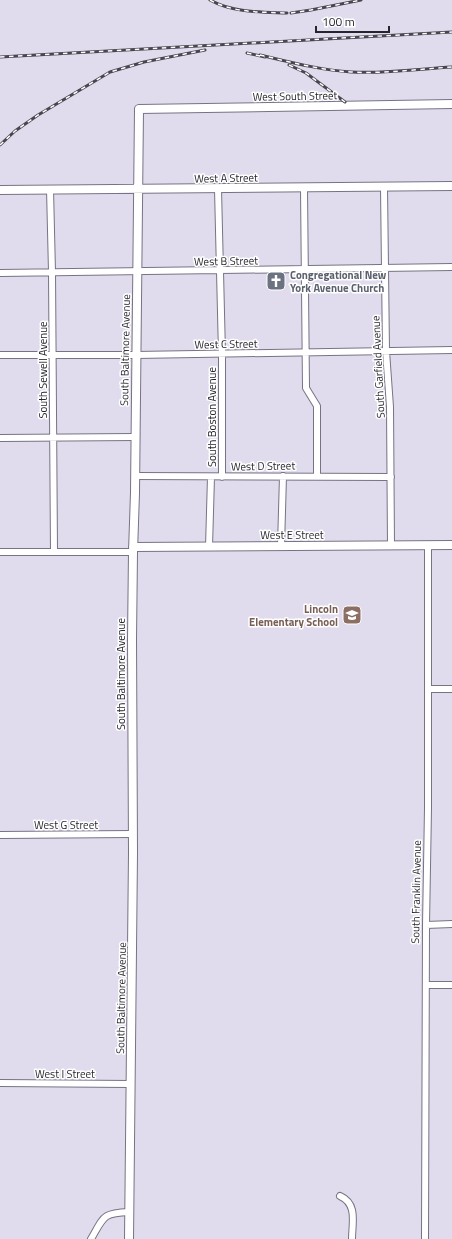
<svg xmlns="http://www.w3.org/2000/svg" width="452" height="1239" viewBox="0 0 452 1239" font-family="'Titillium Web',sans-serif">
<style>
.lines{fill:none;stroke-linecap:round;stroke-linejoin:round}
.street-casing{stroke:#787384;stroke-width:8}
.secondary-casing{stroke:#787384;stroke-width:10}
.street{stroke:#fff;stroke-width:6}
.secondary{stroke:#fff;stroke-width:8}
.rail-casing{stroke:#49464f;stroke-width:3}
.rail{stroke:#fff;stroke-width:1.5;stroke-dasharray:4.5;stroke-linecap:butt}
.labels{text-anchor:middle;stroke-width:3;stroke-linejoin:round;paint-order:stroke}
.street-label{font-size:11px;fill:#27252c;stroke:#fff}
.worship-label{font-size:11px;font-weight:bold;fill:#5b616d;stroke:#fff;text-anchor:start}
.education-label{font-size:11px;font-weight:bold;fill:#785e54;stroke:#fff;text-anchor:end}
</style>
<rect width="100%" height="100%" fill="#e1dbee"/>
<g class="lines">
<defs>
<path id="street" d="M384 187 386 351 390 407 391 546
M304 188 306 388 317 406V476
M50 189 52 272 54 552
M218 189 222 354V477
M0 273 452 267
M0 355H136L452 350
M0 438 135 437
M135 476 391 477
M281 546 283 476
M209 547 211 477
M0 552H133
M429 689H452
M0 835 132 834
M426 925 452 924
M426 985H452
M0 1083 131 1084
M340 1196C358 1204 352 1223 352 1239
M91 1239C104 1217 102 1213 129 1212
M425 1239 426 925 428 808V545"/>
<path id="secondary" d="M0 190 452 186
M133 547 452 545
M129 1239 133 853 132 639 133 552 135 493 139 109 452 104"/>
</defs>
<use href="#street" class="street-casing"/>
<use href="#secondary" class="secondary-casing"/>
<use href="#street" class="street"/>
<use href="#secondary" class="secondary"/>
<defs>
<path id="rail" d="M210 0C233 13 261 12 287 13
M291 13 311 10 361 0
M247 53 265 57
M260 55C290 62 320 70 351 72 384 74 419 69 452 67
M0 57 452 32
M289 65 306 73 345 102
M0 145 15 131 38 115 110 72 144 62 205 50"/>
</defs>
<use href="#rail" class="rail-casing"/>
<use href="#rail" class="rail"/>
</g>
<defs>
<symbol id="church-square" viewBox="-11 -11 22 22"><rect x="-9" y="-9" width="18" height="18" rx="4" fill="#6b7280" stroke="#fff"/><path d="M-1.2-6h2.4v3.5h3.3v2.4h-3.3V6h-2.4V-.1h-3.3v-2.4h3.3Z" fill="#fff"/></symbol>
<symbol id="school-square" viewBox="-11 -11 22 22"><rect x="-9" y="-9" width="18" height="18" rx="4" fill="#8d6e63" stroke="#fff"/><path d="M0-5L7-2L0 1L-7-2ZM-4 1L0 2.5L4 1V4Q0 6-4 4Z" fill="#fff"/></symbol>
</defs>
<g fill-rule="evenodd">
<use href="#church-square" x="265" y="270" width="22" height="22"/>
<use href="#school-square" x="341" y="604" width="22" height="22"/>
</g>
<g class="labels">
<g class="street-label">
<text transform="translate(295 96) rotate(-1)" y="4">West South Street</text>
<text transform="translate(226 178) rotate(-1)" y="4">West A Street</text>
<text transform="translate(226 261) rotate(-1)" y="4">West B Street</text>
<text transform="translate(226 344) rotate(-1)" y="4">West C Street</text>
<text transform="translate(125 350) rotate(-89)" y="4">South Baltimore Avenue</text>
<text transform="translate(378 367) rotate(-93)" y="4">South Garfield Avenue</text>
<text transform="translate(43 370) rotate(-90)" y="4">South Sewell Avenue</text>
<text transform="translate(212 417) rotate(-90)" y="4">South Boston Avenue</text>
<text transform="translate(263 466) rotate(-1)" y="4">West D Street</text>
<text x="292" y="539">West E Street</text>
<text transform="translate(121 674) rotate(-90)" y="4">South Baltimore Avenue</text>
<text x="66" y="829">West G Street</text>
<text transform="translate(416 892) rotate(-89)" y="4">South Franklin Avenue</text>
<text transform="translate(121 998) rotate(-89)" y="4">South Baltimore Avenue</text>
<text x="65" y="1078">West I Street</text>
</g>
<g class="worship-label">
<text x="290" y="279">Congregational New<tspan x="290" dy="13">York Avenue Church</tspan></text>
</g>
<g class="education-label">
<text x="338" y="613">Lincoln<tspan x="338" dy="13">Elementary School</tspan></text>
</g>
</g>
<path d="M316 26v6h73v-6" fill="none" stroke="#27252c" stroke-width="2"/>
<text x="322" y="26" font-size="12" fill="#27252c" stroke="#ffffff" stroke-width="3" paint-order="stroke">100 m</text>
</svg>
